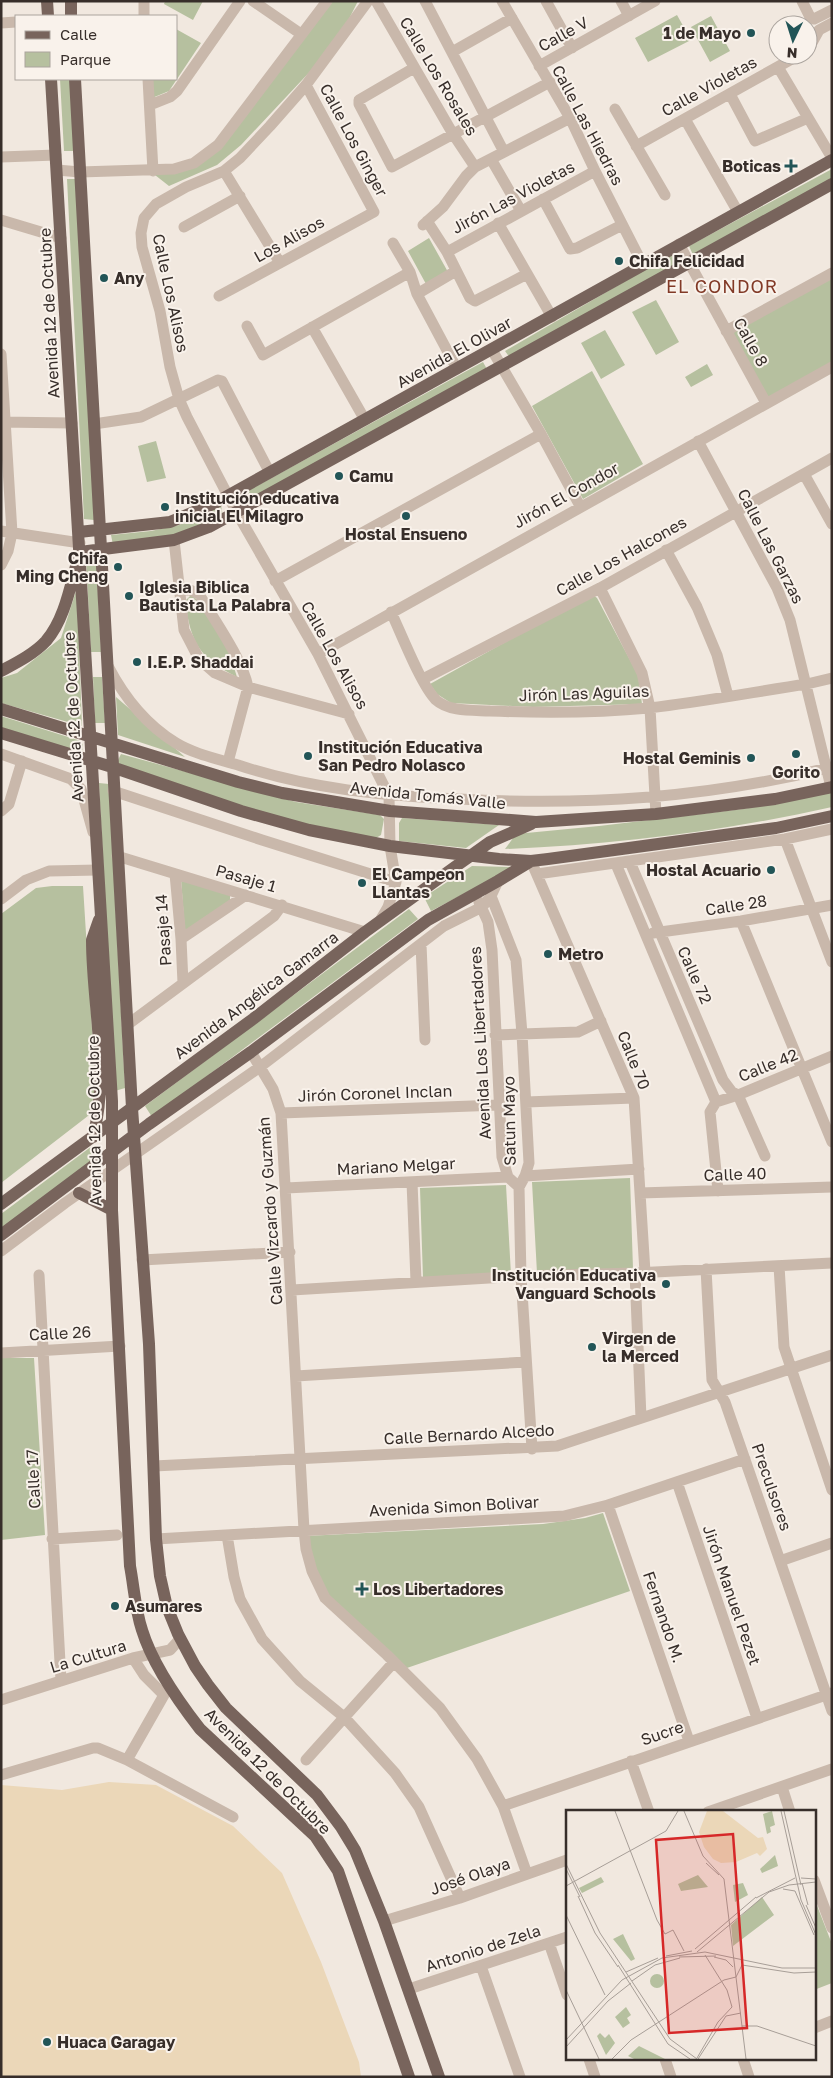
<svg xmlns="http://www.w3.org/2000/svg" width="833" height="2078" viewBox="0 0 833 2078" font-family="'Golos Text',sans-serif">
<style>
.green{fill:#b6c09f}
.sand{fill:#ebd7b8}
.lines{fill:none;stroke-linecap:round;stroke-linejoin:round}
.minor{stroke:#c9b8ab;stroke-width:11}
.major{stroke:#78645c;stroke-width:12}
.poi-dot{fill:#225557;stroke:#f9f2eb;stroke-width:2}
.labels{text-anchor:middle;stroke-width:4;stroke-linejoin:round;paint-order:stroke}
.poi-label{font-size:16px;font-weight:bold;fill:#372e2a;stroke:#f9f2eb;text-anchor:start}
.street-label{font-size:16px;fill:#372e2a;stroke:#f9f2eb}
.neighbourhood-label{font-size:18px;letter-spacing:1px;fill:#823a27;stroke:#f9f2eb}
.inset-road{fill:none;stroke:#a79e97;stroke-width:1}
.view{fill:#d62828;fill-opacity:0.15;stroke:#d62828;stroke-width:2.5}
.inset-edge{fill:none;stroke:#372e2a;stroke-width:2.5}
</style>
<rect width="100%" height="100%" fill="#f1e8df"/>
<path class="green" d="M165 1H203L193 20 164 4Z
M333 1H358L348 21 318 63 241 145 217 165 169 186 155 175 218 150Z
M677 15 691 40 648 62 635 38Z
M711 16 730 51 710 62 691 27Z
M176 29 201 43 169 91 152 98 151 79H176Z
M60 79H73L76 151H64Z
M832 169V181L694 257 689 246Z
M67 179H78L94 520 84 519Z
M429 238 448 272 426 284 408 251Z
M672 254 676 266 510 358 505 351Z
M832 273V367L766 403 726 331Z
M656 300 679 342 656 355 632 312Z
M605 330 625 365 601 379 581 343Z
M483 362 488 371 247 502 242 494Z
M707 364 713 375 691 387 685 377Z
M592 371 643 464 583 499 532 406Z
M156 441 166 478 147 482 138 446Z
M221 505 223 517 168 538 113 545 111 535 151 531 179 525Z
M96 557 101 652H91L86 559Z
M77 588 82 726 1 703V678L17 673 61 638Z
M592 594 597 598 638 675 642 704 533 707 451 703 437 694 430 684Z
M191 595 199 601 229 652 237 677C199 658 191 643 185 601Z
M93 677H102L105 723H95Z
M116 697 185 757 118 735Z
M1 716 81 741 83 745 82 752 1 729Z
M121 754 296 802 380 815 384 819 381 835 376 838H367L264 814 119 766 117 762Z
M99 783 109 784 125 1088 115 1091Z
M832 792V807C725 831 615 845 505 849L516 834 599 826 743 809Z
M402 818 499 825 466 848 399 841V823Z
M472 866 515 867 431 911 424 897Z
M181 879 230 895V901L185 932Z
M52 886H83L97 1109 1 1183V914L36 888Z
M409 909 418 919 152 1117 145 1106Z
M92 1146 102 1155 1 1229V1214Z
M630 1178 633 1269 537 1273 532 1182Z
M506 1185 511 1275 423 1278 420 1188Z
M1 1358H34L45 1535 1 1540Z
M603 1513 630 1591 404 1669 323 1592 306 1536 543 1524 585 1518Z
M814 1898 832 1944V1983L814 1990Z"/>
<path class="sand" d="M109 1782 156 1785 233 1826 282 1873 321 1962 359 2062 361 2077H1V1785L62 1790Z"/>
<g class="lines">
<path class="minor" d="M144 1V16
M253 1 301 34
M368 1 306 85 270 126 240 158 224 171 186 187 156 204 144 218 141 233 142 247 160 311 170 367 179 399 187 417 237 513 318 654 389 796 390 846 396 882 388 907 381 919
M376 1 453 134 475 167
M425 1 504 152
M502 1 570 118 595 171 643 265
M546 1 572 48
M621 1 629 16
M802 1 810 17 814 19 832 10
M1 23 16 22
M808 50 819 30 832 23
M452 52 512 18
M539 66 655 1
M778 67 832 158
M414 68 359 100V104L392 167 550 82
M148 79 153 171
M730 94 755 141 808 118
M150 105 170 97 177 91 240 1
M615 109 665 195
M685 119 738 212
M636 146 799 55
M1 157 56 155
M491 159 521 211
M57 170 80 172 174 169 194 163 218 145 327 1
M224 171 280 263
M543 199 570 249 577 248 622 225
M1 220 61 238
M427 221 447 252 470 298 475 301 527 274
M498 223 552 317
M423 225 443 207 466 176 475 167 570 118
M184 227 240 196
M393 243 410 272 417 294 457 369
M679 244 766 403
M447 252 595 171
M417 294 456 271
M219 296 374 212 306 85
M247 326 263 355 410 272
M312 327 365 420
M726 331 832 273
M492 350 541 434 580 506
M1 354 12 533 8 551 1 565
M1 422 72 423
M94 424 141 417 218 380 222 381 270 473
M698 441 777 588 790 620 831 787
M804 474 832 524
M1 531 80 543
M174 540 184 630 199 659 215 673 248 687 349 714
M666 550 697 607 717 655 728 696
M275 581 541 434
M600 588 642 673 650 708 656 814
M181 590H190L199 594C214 620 242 658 248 687L228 762
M391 612C401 633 421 685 436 700 449 712 474 710 490 711 543 713 597 713 649 708 702 702 754 692 807 684L832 678
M318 654 832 367
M108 666C124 697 145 724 176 743 194 754 218 759 238 765 310 789 384 796 459 799 587 806 707 798 832 767
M423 679 600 588 832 458
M1 754 71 779 81 789 93 832
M113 791 262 840 396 882
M1 811 9 804 22 761
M785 839 832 962
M117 856 365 932
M531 861 634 1098 645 1272
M630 862 723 1080 732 1092 738 1095 765 1156
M616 864 716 1102
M175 874 181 939 183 983
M537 874 785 839 832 829
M489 891 516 960 522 1034 529 1163 525 1176 519 1187 521 1276 532 1449
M1 899 26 880 49 871 98 870
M479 902 488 922 492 950 502 1157 508 1177 519 1187
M741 921 832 1142
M653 933 741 921 832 905
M181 939 246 895
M421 944 425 1040
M127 1025 274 916 282 905
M495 1035 578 1032 601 1021
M251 1052 273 1089 281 1113 304 1530 306 1549 312 1571 325 1598 387 1655 440 1708 477 1759 503 1806 527 1874
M526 1102 634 1098
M716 1102 738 1095 832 1056
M716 1102 710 1112 718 1191
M281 1113 499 1105
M525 1176 639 1169
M412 1182 416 1281
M286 1188 508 1177
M640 1193 832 1187
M1 1251 65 1203 260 1067 444 926 482 907 491 896 498 881
M142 1260 290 1252
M779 1266 784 1347 832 1490
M706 1269 712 1380 725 1402 832 1711
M635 1273 641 1418
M39 1275 61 1681
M292 1290 521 1276 635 1273 832 1263
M1 1353 120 1346
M296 1376 526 1362
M154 1466 557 1446 832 1355
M677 1482 757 1718
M608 1505 689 1741
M227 1535 234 1577 240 1599 262 1639 300 1681 344 1717 395 1773 419 1807 460 1898
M52 1539 117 1535
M156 1539 564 1516 608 1505 745 1459
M780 1561 832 1543
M1 1700 133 1658 170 1650 180 1639
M127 1760 233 1817
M306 1760 394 1662
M631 1761 649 1812
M1 1775 93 1748H98L127 1760 164 1695 144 1675 133 1658
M782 1787 790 1812
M503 1806 832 1693
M708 1812 832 1769
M814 1880 832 1928
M384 1921 460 1898 567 1860
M549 1943 567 1995
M481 1966 520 2077
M409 1989 567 1937
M814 2028 832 2021
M589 2059 595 2077
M665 2059 671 2077
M743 2059 749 2077"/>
<path class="major" d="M47 1 48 16
M71 1V16
M51 79 112 1101V1210L130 1566C134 1587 135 1609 142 1630 152 1663 179 1702 200 1729L315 1836 338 1871 409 2077
M75 79 132 1108 149 1344 156 1539 160 1576 167 1607 178 1634 195 1666 208 1685 226 1708 317 1795 341 1827 355 1850 384 1921 439 2077
M79 532 170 522 213 504 832 160
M1 671C16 663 34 654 46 641 66 618 71 581 80 552L174 540 209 527 832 184
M1 709 238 782 282 793 390 811 536 822 656 814 775 799 832 787
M1 733 112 767 241 811 309 830 390 846 499 859 531 861 548 859 776 828 832 816
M93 1137C110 1073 92 1005 92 940L99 920
M79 1193 112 1210
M1 1204 253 1019 365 932 452 869 490 842 531 824
M1 1235 149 1124 251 1052 428 920 498 881 531 861"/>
</g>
<g class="poi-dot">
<circle cx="751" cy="33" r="5"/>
<path d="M788.5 158.5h5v5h5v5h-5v5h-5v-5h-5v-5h5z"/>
<circle cx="619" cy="261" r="5"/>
<circle cx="104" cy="278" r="5"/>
<circle cx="339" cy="476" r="5"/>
<circle cx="165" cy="507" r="5"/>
<circle cx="406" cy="516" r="5"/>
<circle cx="118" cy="567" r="5"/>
<circle cx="129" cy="596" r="5"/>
<circle cx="137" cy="662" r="5"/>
<circle cx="796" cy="754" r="5"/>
<circle cx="308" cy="756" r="5"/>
<circle cx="751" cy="758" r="5"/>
<circle cx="771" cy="870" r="5"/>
<circle cx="362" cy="883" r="5"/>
<circle cx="548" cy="954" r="5"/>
<circle cx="666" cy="1284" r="5"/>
<circle cx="592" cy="1347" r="5"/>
<path d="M359.5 1581.5h5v5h5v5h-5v5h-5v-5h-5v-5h5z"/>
<circle cx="115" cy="1606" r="5"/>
<circle cx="47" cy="2042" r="5"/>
</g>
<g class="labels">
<g class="poi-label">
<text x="741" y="39" text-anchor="end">1 de Mayo</text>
<text x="781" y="172" text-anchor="end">Boticas</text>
<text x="629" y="267">Chifa Felicidad</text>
<text x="114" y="284">Any</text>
<text x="349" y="482">Camu</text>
<text x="175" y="504">Institución educativa<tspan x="175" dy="18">inicial El Milagro</tspan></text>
<text x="406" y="540" text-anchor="middle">Hostal Ensueno</text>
<text x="108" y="564" text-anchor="end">Chifa<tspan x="108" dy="18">Ming Cheng</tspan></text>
<text x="139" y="593">Iglesia Biblica<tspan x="139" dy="18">Bautista La Palabra</tspan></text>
<text x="147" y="668">I.E.P. Shaddai</text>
<text x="318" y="753">Institución Educativa<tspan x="318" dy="18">San Pedro Nolasco</tspan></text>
<text x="741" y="764" text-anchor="end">Hostal Geminis</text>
<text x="796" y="778" text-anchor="middle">Gorito</text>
<text x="761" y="876" text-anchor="end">Hostal Acuario</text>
<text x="372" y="880">El Campeon<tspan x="372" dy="18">Llantas</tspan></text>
<text x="558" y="960">Metro</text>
<text x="656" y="1281" text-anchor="end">Institución Educativa<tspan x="656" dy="18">Vanguard Schools</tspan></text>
<text x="602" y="1344">Virgen de<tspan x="602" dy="18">la Merced</tspan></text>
<text x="373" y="1595">Los Libertadores</text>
<text x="125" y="1612">Asumares</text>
<text x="57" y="2048">Huaca Garagay</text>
</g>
<g class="street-label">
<text transform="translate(563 34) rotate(-29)" y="6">Calle V</text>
<text transform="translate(439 76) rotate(59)" y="6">Calle Los Rosales</text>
<text transform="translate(709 86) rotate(-29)" y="6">Calle Violetas</text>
<text transform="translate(588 125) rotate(62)" y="6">Calle Las Hiedras</text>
<text transform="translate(354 140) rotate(62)" y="6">Calle Los Ginger</text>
<text transform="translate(513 197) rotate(-28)" y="6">Jirón Las Violetas</text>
<text transform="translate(289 239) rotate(-29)" y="6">Los Alisos</text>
<text transform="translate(171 293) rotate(78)" y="6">Calle Los Alisos</text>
<text transform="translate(49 313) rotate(-93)" y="6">Avenida 12 de Octubre</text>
<text transform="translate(751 342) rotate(61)" y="6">Calle 8</text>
<text transform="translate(454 352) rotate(-29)" y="6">Avenida El Olivar</text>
<text transform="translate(566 495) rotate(-29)" y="6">Jirón El Condor</text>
<text transform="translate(771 546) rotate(63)" y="6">Calle Las Garzas</text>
<text transform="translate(621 556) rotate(-29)" y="6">Calle Los Halcones</text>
<text transform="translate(335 655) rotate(61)" y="6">Calle Los Alisos</text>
<text transform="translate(584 693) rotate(-2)" y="6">Jirón Las Aguilas</text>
<text transform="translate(73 717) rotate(-93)" y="6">Avenida 12 de Octubre</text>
<text transform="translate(428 795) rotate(6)" y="6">Avenida Tomás Valle</text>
<text transform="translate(246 878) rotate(16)" y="6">Pasaje 1</text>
<text transform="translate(736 905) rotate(-9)" y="6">Calle 28</text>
<text transform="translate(163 930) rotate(-94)" y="6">Pasaje 14</text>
<text transform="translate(695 975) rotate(66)" y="6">Calle 72</text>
<text transform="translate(256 995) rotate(-37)" y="6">Avenida Angélica Gamarra</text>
<text transform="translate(480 1043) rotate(-93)" y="6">Avenida Los Libertadores</text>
<text transform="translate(634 1060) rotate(68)" y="6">Calle 70</text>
<text transform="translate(768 1065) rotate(-22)" y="6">Calle 42</text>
<text transform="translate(375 1093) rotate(-2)" y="6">Jirón Coronel Inclan</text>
<text transform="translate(94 1121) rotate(-91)" y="6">Avenida 12 de Octubre</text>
<text transform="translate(509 1121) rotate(-91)" y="6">Satun Mayo</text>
<text transform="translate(396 1166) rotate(-3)" y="6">Mariano Melgar</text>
<text transform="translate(735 1174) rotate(-2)" y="6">Calle 40</text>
<text transform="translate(270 1211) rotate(-94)" y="6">Calle Vizcardo y Guzmán</text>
<text transform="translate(60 1333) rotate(-3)" y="6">Calle 26</text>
<text transform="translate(469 1434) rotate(-3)" y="6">Calle Bernardo Alcedo</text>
<text transform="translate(33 1479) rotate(-93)" y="6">Calle 17</text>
<text transform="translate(772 1487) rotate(71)" y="6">Preculsores</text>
<text transform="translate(454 1506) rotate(-3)" y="6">Avenida Simon Bolivar</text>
<text transform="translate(732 1595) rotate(71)" y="6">Jirón Manuel Pezet</text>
<text transform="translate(664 1617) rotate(71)" y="6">Fernando M.</text>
<text transform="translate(88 1656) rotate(-17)" y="6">La Cultura</text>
<text transform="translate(662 1733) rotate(-19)" y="6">Sucre</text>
<text transform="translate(268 1771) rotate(45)" y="6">Avenida 12 de Octubre</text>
<text transform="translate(470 1876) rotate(-19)" y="6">José Olaya</text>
<text transform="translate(483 1948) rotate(-18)" y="6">Antonio de Zela</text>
</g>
<g class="neighbourhood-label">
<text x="722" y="293">EL CONDOR</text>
</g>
</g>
<g transform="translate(566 1810)">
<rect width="250" height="250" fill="#f1e8df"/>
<path d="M206 1 209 15 204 17 205 22 201 24 197 4ZM209 45 212 56 196 63 194 59ZM132 65 142 77 115 81 112 74ZM35 67 38 72 16 83 13 78ZM177 73 182 85 169 92 167 75ZM196 87 208 105 167 136 165 115ZM57 124 69 149 65 151 47 129ZM84 171a7 7 0 1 1 14 0a7 7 0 1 1-14 0ZM60 197 65 205 61 208 64 213 57 218 49 207ZM34 223 39 228 43 224 49 233 40 245 31 226ZM73 236 99 249H68L62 246Z" fill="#b6c09f"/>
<path d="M141 1H157L192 28 197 27 201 39 194 46 191 43 170 52 155 53 147 49 138 37 133 22Z" fill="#ebd7b8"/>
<path class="inset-road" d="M49 1 91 110 99 124 107 120 118 141M118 1 137 46 158 69 180 249M215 1 235 90 250 125M218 1 235 75M140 53 153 65M0 54 34 123 104 229 131 249M0 59 14 87M235 68 250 69M236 73 242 95M0 76 100 21 112 1M217 79 229 81 248 125M12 86 29 123 52 157M190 88 229 68M240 95 250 118M0 105 39 185M129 139 190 87M131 142 203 82 223 75 250 72M100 146 126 141M113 147 150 146M148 147 160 150 167 157M52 155 102 234 124 249M60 162 92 148M66 171 89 155 114 148M0 180 33 249M176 216H191L250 236M0 230 56 170 96 148 139 142 216 158H250M0 237 42 191 65 173M131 248 152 212 166 197 161 180 139 145M46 249 65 230 158 170 170 167 176 155 228 163 250 162M132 249 160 206 175 203"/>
<path class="view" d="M167 24 181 218 103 223 90 30Z"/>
<rect width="250" height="250" class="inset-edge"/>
</g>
<rect width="833" height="2078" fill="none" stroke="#372e2a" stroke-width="5"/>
<rect x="15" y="15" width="162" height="65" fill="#f9f2eb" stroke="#aba49e"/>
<rect x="25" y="31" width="25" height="8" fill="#78645c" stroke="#aba49e"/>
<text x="60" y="40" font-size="15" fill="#372e2a">Calle</text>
<rect x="25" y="52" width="25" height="15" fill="#b6c09f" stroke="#aba49e"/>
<text x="60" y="65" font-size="15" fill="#372e2a">Parque</text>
<g transform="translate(793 40) rotate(184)"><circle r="24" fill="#f9f2eb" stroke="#aba49e"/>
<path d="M0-4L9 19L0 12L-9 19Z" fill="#225557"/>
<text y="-8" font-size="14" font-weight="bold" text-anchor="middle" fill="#372e2a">N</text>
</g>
</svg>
